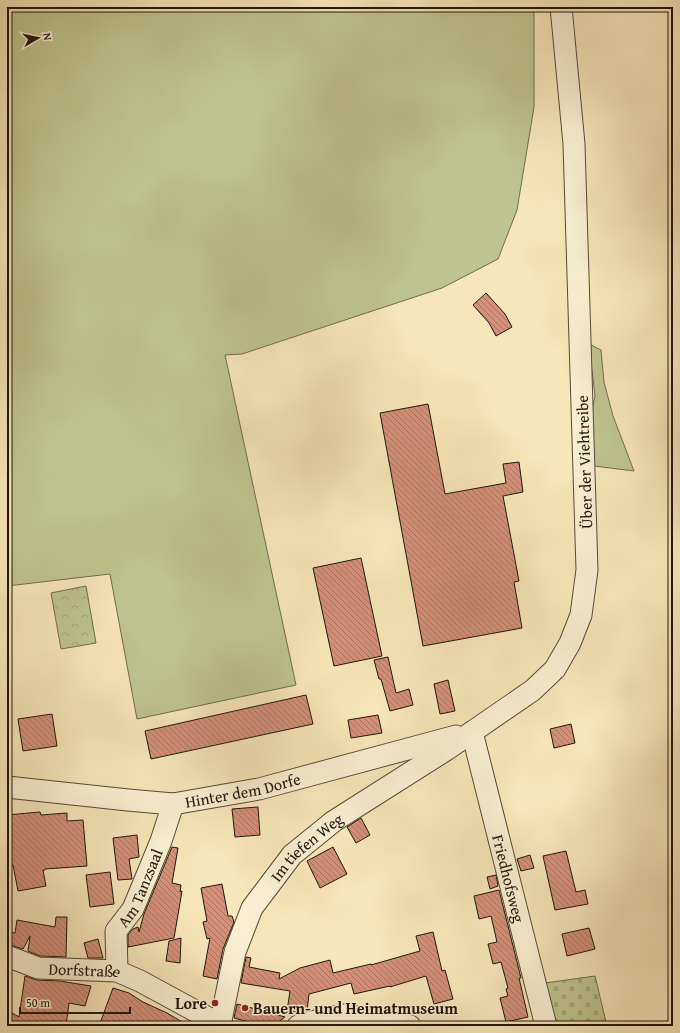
<svg xmlns="http://www.w3.org/2000/svg" width="680" height="1033" viewBox="0 0 680 1033" font-family="'Gentium Book Plus',serif">
<style>
.grass{fill:#bfc48e;stroke:#706c4e}
.cemetery{fill:url(#cemetery-stones);stroke:#706c4e}
.park{fill:url(#park-crowns);stroke:#706c4e}
.building{fill:url(#building-back-hatch);stroke:#20150e}
.lines{fill:none;stroke-linecap:round;stroke-linejoin:round}
.minor-casing{stroke:#564939;stroke-width:23}
.minor{stroke:#faefd2;stroke-width:21}
.poi-dot{fill:#8f2418;stroke:#faefd2;stroke-width:1.5}
.labels{text-anchor:middle;stroke-width:3;stroke-linejoin:round;paint-order:stroke}
.street-label{font-size:16px;fill:#20150e;stroke:#faefd2}
.poi-label{font-size:16px;font-weight:bold;fill:#20150e;stroke:#faefd2;text-anchor:end}
</style>
<defs>
<pattern id="cemetery-stones" width="16" height="16" patternUnits="userSpaceOnUse"><rect width="16" height="16" fill="#bfc48e"/><path d="M2 7V4a2 2 0 0 1 4 0v3zM10 15v-3a2 2 0 0 1 4 0v3z" fill="#a4a879"/></pattern>
<pattern id="park-crowns" width="20" height="18" patternUnits="userSpaceOnUse"><rect width="20" height="18" fill="#bfc48e"/><path d="M2 6a3 3 0 1 1 6 0M12 15a3 3 0 1 1 6 0" fill="none" stroke="#a4a879"/></pattern>
<pattern id="building-back-hatch" width="6" height="6" patternUnits="userSpaceOnUse"><rect width="6" height="6" fill="#d59077"/><path d="M-1 5l2 2M0 0l6 6M5-1l2 2" fill="none" stroke="#ac7460"/></pattern>
</defs>
<rect width="100%" height="100%" fill="#f7e6b9"/>
<filter id="stains"><feTurbulence type="fractalNoise" baseFrequency=".005" numOctaves="4"/><feColorMatrix values="0 0 0 0 .2 0 0 0 0 .09 0 0 0 0 .02 0 0 0 .5 -.17"/></filter>
<radialGradient id="worn" r=".72"><stop offset=".6" stop-color="#630" stop-opacity="0"/><stop offset="1" stop-color="#630" stop-opacity=".3"/></radialGradient>
<path class="grass" d="M7 7H534V107L517 210 498 259 442 288 242 354 225 355 296 685 137 719 110 574 7 586Z
M585 342 601 350 604 382 613 416 634 471 594 466 590 420 595 396 592 370 586 360Z"/>
<path class="cemetery" d="M595 976 607 1026H555L545 983Z"/>
<path class="park" d="M86 586 96 643 61 649 51 593Z"/>
<path class="building" d="M486 293 505 314 512 327 496 336 489 323 473 305Z
M428 404 445 494 506 483 503 464 519 462 523 492 503 496 519 581 514 582 522 628 423 646 380 413Z
M361 558 382 656 334 666 313 568Z
M388 657 396 693 409 689 413 705 390 711 381 679H379L374 660Z
M448 680 455 711 440 714 434 684Z
M306 695 313 724 151 759 145 731Z
M52 714 57 746 23 751 18 719Z
M378 715 382 733 351 738 348 720Z
M571 724 575 743 554 748 550 729Z
M258 807 260 835 235 837 232 809Z
M40 812 41 815 67 813V821L83 820 87 866 45 869V870H43L46 886 18 891 13 865 7 866V815Z
M361 818 370 835 356 843 347 827Z
M137 835 139 857 129 859 132 879 118 880 113 838Z
M172 847 178 848 172 883 181 885 180 892 182 891 174 938 128 947V935L133 929 138 927 139 932 144 914Z
M333 847 347 874 320 888 307 861Z
M566 851 576 892 585 890 588 904 555 910 543 856Z
M530 855 534 868 521 871 517 859Z
M110 872 114 904 90 907 86 875Z
M496 875 498 886 490 889 487 877Z
M222 884 228 916H232L234 922 223 949 217 979 203 976 210 938 207 939 203 922 207 921 201 888Z
M499 890 521 978H519L528 1017 506 1022 500 998 508 996 506 989 508 988 501 962 493 964 488 944 497 942 491 916 479 919 474 896Z
M56 917H67L66 957 40 956 28 951 30 936 23 949 7 944V931L15 933 17 920 55 927Z
M589 928 595 949 567 956 562 934Z
M433 932 442 971 445 970 453 999 434 1004 426 976 390 987V986L354 994 351 983 309 994 307 1011 299 1012 287 1011 290 991 241 983 246 957 251 958 249 967 280 973 279 979 300 968 330 960 333 973 371 964V965L420 951 416 936Z
M181 938 180 963 166 961 169 941Z
M98 939 103 958H88L84 943Z
M25 976 37 980 60 981 91 986 85 1006 69 1003 66 1026H7V1010L19 1017Z
M113 988 129 993 143 1002 167 1013 189 1026H99Z
M237 1004 285 1017 273 1026H263L234 1018Z"/>
<g class="lines">
<defs>
<g id="minor">
<path id="s1" d="M472 732 546 1026"/>
<path id="s2" d="M7 787 128 800 173 804 259 789 456 736"/>
<path id="s3" d="M7 956 38 968 117 971 140 981 223 1026"/>
<path id="s4" d="M117 971 116 931 133 909 161 841 173 804"/>
<path id="s5" d="M220 1025 235 952 252 908 292 855 334 821 446 750 533 690 555 669 570 643 581 615 587 570 574 144 561 7"/>
<path d="M298 1026 302 1024 343 1015 390 1021 410 1026"/>
</g>
</defs>
<use href="#minor" class="minor-casing"/>
<use href="#minor" class="minor"/>
</g>
<g class="poi-dot">
<circle cx="215" cy="1003" r="4"/>
<circle cx="245" cy="1008" r="4"/>
</g>
<g class="labels">
<g class="street-label">
<text transform="translate(584 462) rotate(-92)" y="6">Über der Viehtreibe</text>
<text dy="6" stroke="none"><textPath href="#s2" startOffset="238">Hinter dem Dorfe</textPath></text>
<text dy="6" stroke="none"><textPath href="#s5" startOffset="204">Im tiefen Weg</textPath></text>
<text dy="6" stroke="none"><textPath href="#s1" startOffset="151">Friedhofsweg</textPath></text>
<text dy="6" stroke="none"><textPath href="#s4" startOffset="90">Am Tanzsaal</textPath></text>
<text dy="6" stroke="none"><textPath href="#s3" startOffset="80">Dorfstraße</textPath></text>
</g>
<g class="poi-label">
<text x="207" y="1009">Lore</text>
<text x="253" y="1014" text-anchor="start">Bauern- und Heimatmuseum</text>
</g>
</g>
<rect width="680" height="1033" fill="none" stroke="#f7e6b9" stroke-width="24"/>
<rect x="8" y="8" width="664" height="1017" fill="none" stroke="#20150e" stroke-width="2"/>
<rect x="12" y="12" width="656" height="1009" fill="none" stroke="#20150e"/>
<g transform="translate(38 38) rotate(81)" stroke="#faefd2" stroke-width="3" paint-order="stroke">
<path d="M0-3L7 15L0 10L-7 15Z" fill="#20150e"/>
<text y="-6" font-size="11" font-weight="bold" text-anchor="middle" fill="#20150e">N</text>
</g>
<path d="M20 1007v6h110v-6" fill="none" stroke="#20150e" stroke-width="2"/>
<text x="26" y="1007" font-size="12" fill="#20150e" stroke="#faefd2" stroke-width="3" paint-order="stroke">50 m</text>
<rect width="100%" height="100%" filter="url(#stains)"/>
<rect width="100%" height="100%" fill="url(#worn)"/>
</svg>
